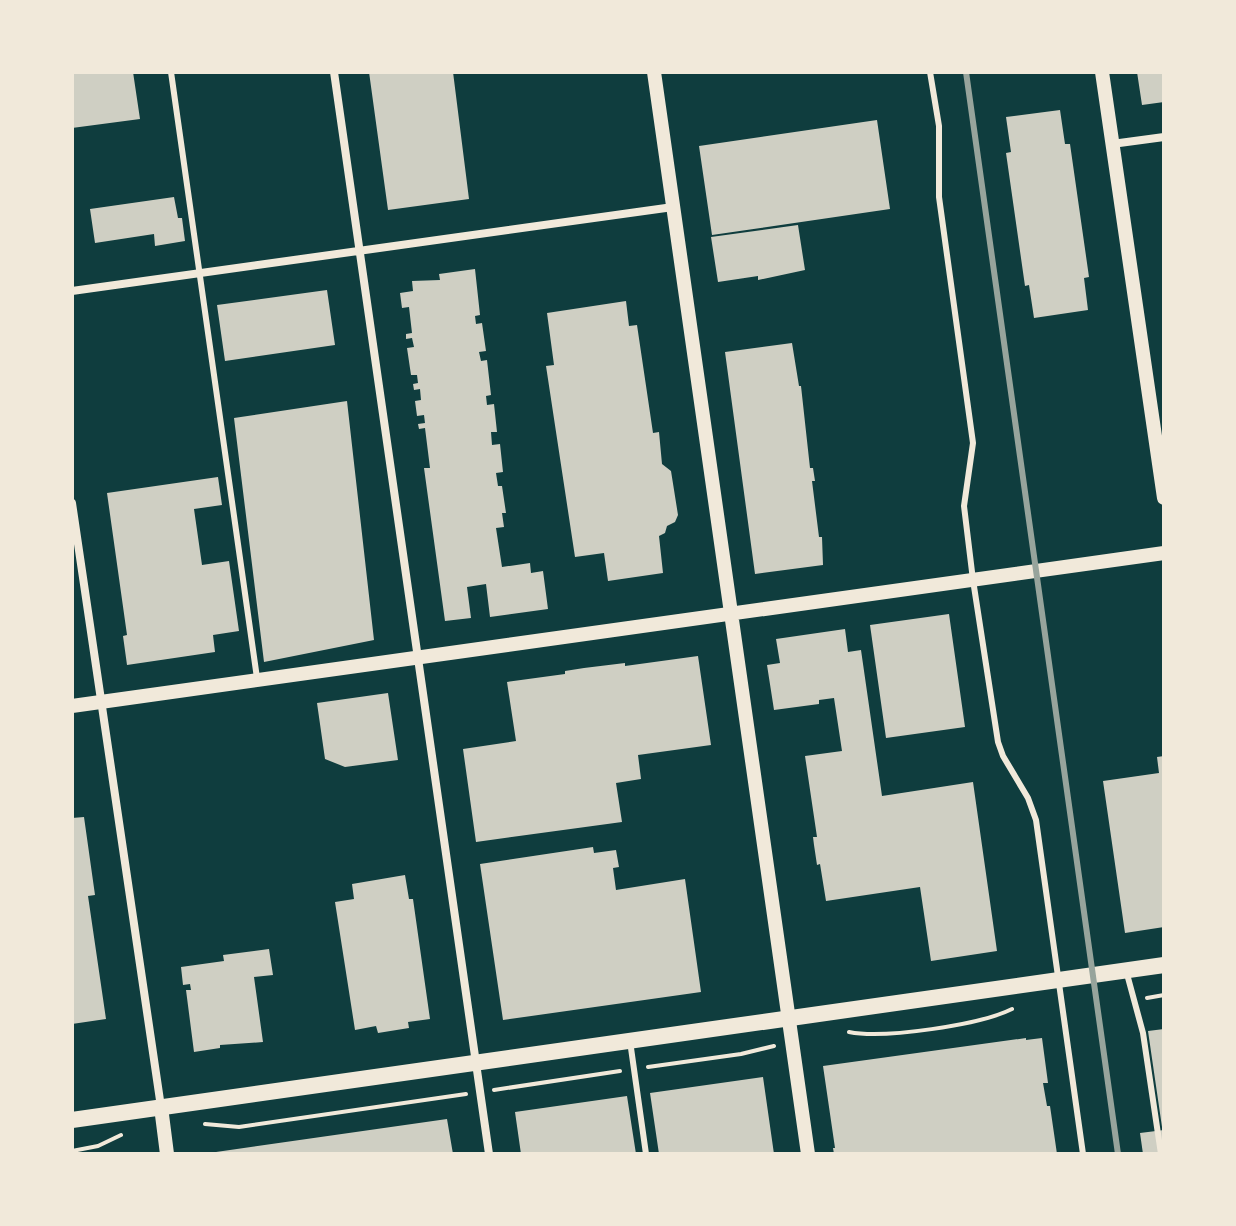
<svg xmlns="http://www.w3.org/2000/svg" width="1236" height="1226" viewBox="0 0 1236 1226" font-family="Mulish,sans-serif">
<style>
.building{fill:#cfcfc3}
.lines{fill:none;stroke-linecap:round;stroke-linejoin:round}
.path{stroke:#f1e9da;stroke-width:4}
.service{stroke:#f1e9da;stroke-width:6}
.minor{stroke:#f1e9da;stroke-width:8}
.tertiary{stroke:#f1e9da;stroke-width:14}
.secondary{stroke:#f1e9da;stroke-width:16}
.rail{stroke:#97a49c;stroke-width:6}
</style>
<rect width="100%" height="100%" fill="#0f3d3e"/>
<path class="building" d="M72 72H133L140 119 72 128Z
M369 72H453L469 199 388 210Z
M1137 72H1164V102L1142 105Z
M1060 110 1065 144H1070L1089 277 1084 278 1088 310 1034 318 1029 285 1025 286 1006 153 1011 152 1006 117Z
M877 120 890 209 712 235 699 146Z
M174 197 178 218H182L185 241 155 246 154 234 95 243 90 209Z
M798 225 805 270 758 280V276L718 282 711 237Z
M475 269 480 315 475 316 476 324 482 323 486 351 479 352 481 361 487 360 491 395 486 396 487 405 494 404 497 432H491L492 445 500 444 503 472 496 473 498 486H502L506 513H502L504 527 496 528 502 567 530 563 531 573 543 571 548 609 490 617 486 584 467 587 471 618 445 621 424 468H430L425 428 419 429 418 424 425 423 424 415 417 416 415 401 421 400 420 389 414 390 413 384 418 383 417 375H411L407 348 414 347 412 338 406 339V334L412 333 409 307 402 308 400 293 413 291 412 281 440 280 439 274Z
M327 290 335 345 225 361 217 305Z
M626 301 629 326 637 325 653 433 659 432 662 464 671 471 678 515 675 522 667 526 665 533 659 536 663 573 608 581 604 553 575 557 546 366 554 365 547 313Z
M792 343 799 386H801L810 468H813L815 481H812L819 537H822L823 565 755 574 725 352Z
M347 401 374 640 264 662 234 418Z
M218 477 222 505 194 509 202 565 229 561 239 631 213 635 215 652 127 665 123 636 127 635 107 493Z
M949 614 965 727 886 738 870 625Z
M845 629 848 652 861 650 882 796 973 782 997 951 931 961 920 887 826 901 820 864 817 865 814 845 813 837H817L805 756 842 751 834 698 819 700V704L774 710 767 665 780 663 776 639Z
M698 656 711 745 638 755 641 779 616 783 622 822 476 842 463 749 516 741 507 682 565 674V671L584 668 625 663V666Z
M388 693 398 760 345 767 325 759 317 703Z
M1164 756V927L1125 933 1103 781 1159 773 1157 757Z
M84 817 95 895 88 896 106 1019 72 1024V818Z
M593 847 594 853 616 850 619 867 613 868 616 890 685 879 701 992 503 1020 480 864Z
M405 875 409 899H413L430 1019 408 1022 409 1028 378 1033 376 1026 355 1030 335 902 354 899 352 884Z
M269 949 273 975 254 977 263 1042 220 1045V1048L194 1052 186 990H191L190 984 183 985 181 967 224 961 223 955Z
M1164 1029V1127H1162L1148 1031Z
M1026 1038V1040L1042 1038 1048 1083H1043L1047 1106H1050L1057 1154H834L833 1148H835L823 1066Z
M763 1077 774 1154H659L650 1093Z
M627 1096 636 1154H521L515 1112Z
M447 1119 453 1154H216V1152Z
M1164 1130V1154H1143L1140 1133Z"/>
<g class="lines">
<path class="path" d="M1147 998 1164 995
M849 1032C884 1039 980 1025 1012 1009
M648 1067 741 1054 774 1046
M494 1090 620 1071
M205 1124 239 1127 466 1094
M72 1151 98 1146 121 1135"/>
<path class="service" d="M171 72 257 678
M930 72 939 126V197L973 443 964 506 973 580 998 742 1003 756 1028 798 1036 820 1083 1154
M1127 974 1143 1033 1161 1154
M630 1041 646 1154"/>
<path class="minor" d="M334 72 489 1154
M1112 144 1164 137
M72 291 673 207
M72 503 161 1107"/>
<path class="tertiary" d="M654 72 808 1154
M1102 72 1164 498
M72 706 1164 553
M161 1107 167 1154"/>
<path class="secondary" d="M72 1120 1164 965"/>
<path class="rail" d="M966 72 1118 1154"/>
</g>
<rect width="1236" height="1226" fill="none" stroke="#f1e9da" stroke-width="148"/>
</svg>
